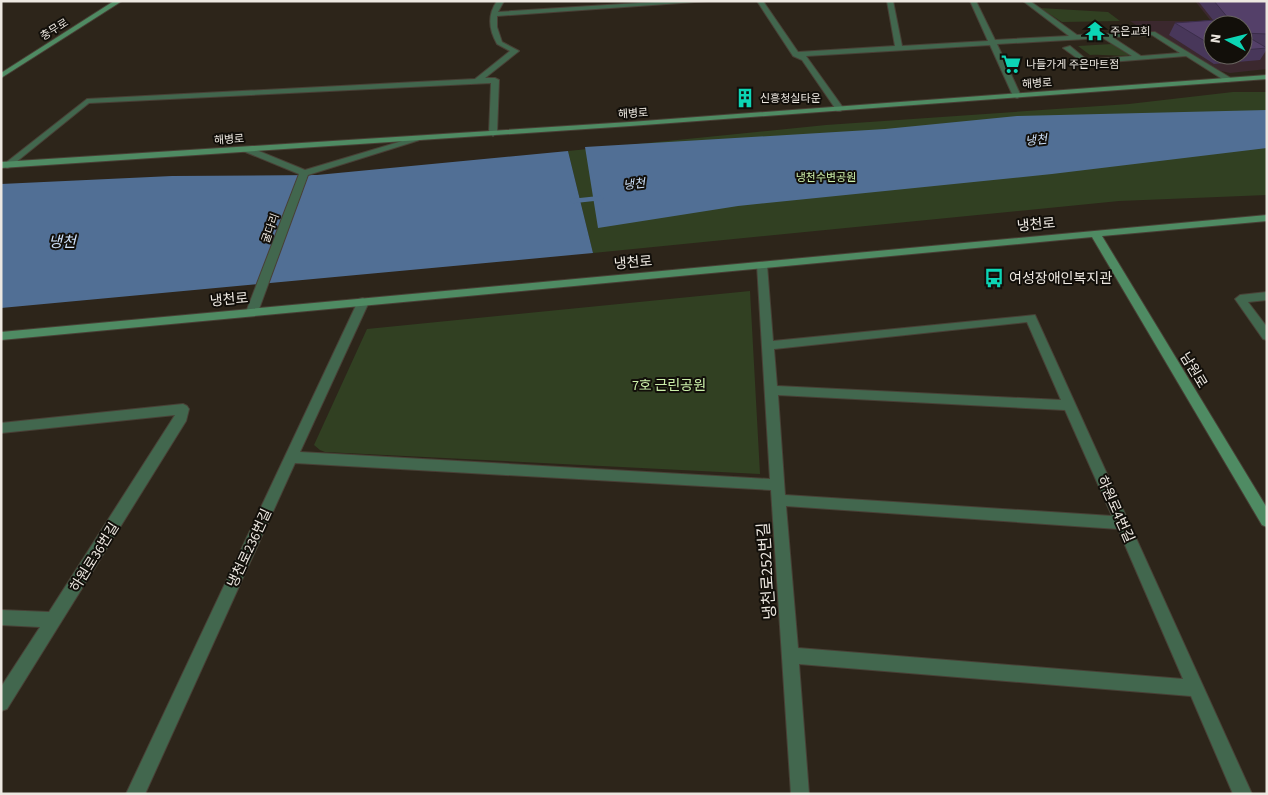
<svg xmlns="http://www.w3.org/2000/svg" width="1268" height="795" viewBox="0 0 1268 795" font-family="'Source Sans 3','Noto Sans KR',sans-serif">
<style>
.education{fill:#3b282e;fill-rule:evenodd}
.green{fill:#314022}
.water{fill:#516f95}
.lines{fill:none;stroke-linecap:round;stroke-linejoin:round}
.stream{stroke:#516f95;stroke-width:4.5}
.street-casing{stroke:#484036;stroke-width:2}
.secondary-casing{stroke:#484036;stroke-width:2}
.street{fill:#42674e;fill-rule:evenodd}
.secondary{fill:#4f8b63;fill-rule:evenodd}
.wall{fill:#48375a;fill-rule:evenodd}
.building{fill:#544069;stroke:#3b2d4a}
.labels{text-anchor:middle;stroke-width:4;stroke-linejoin:round;paint-order:stroke}
.far-street-label{font-size:11px;fill:#ede8e1;stroke:#120f0a}
.far-poi-label{font-size:11px;fill:#ede8e1;stroke:#120f0a;text-anchor:start}
.far-park-label{font-size:11px;fill:#ccf0aa;stroke:#120f0a}
.far-water-label{font-size:12px;font-style:italic;fill:#cde0f9;stroke:#120f0a}
.street-label{font-size:14px;fill:#ede8e1;stroke:#120f0a}
.poi-label{font-size:14px;fill:#ede8e1;stroke:#120f0a;text-anchor:start}
.park-label{font-size:14px;fill:#ccf0aa;stroke:#120f0a}
.water-label{font-size:15px;font-style:italic;fill:#cde0f9;stroke:#120f0a}
.near-street-label{font-size:16px;fill:#ede8e1;stroke:#120f0a}
</style>
<rect width="100%" height="100%" fill="#2d251a"/>
<path class="education" d="M1195 1H1267V69L1230 73 1217 70 1156 32 1145 31 1130 21H1211ZM1213 25H1243V55H1213Z"/>
<path class="green" d="M1040 8 1108 12 1120 21 1062 22Z
M1112 44 1130 55C1117 57 1105 54 1090 55L1078 46Z
M1233 92H1267V195L1119 201 593 253 568 151 826 125 1129 104Z
M750 291 760 474 325 452 320 450 314 445 367 329Z"/>
<path class="water" d="M1267 110V148L1052 174 738 206 598 228 585 147 885 129 1017 116Z
M568 151 593 253 1 308V184L172 176 317 175Z"/>
<g class="lines">
<path class="stream" d="M573 201 601 198"/>
<defs>
<path id="street" d="M497 1H504L498 12 670 1H709L497 16V27L502 42 519 51 485 78H495L499 80 497 133 493 136 489 133 491 83 89 103 10 167 7 168 3 165 87 99 475 79 510 51 497 44C489 30 487 15 497 1Z
M757 1H763L798 52 895 46 887 1H893L902 46 988 41 970 1H976L995 40 1069 36 1023 1H1030L1077 35 1155 32 1234 80 1227 82 1186 56 1085 64 1063 48 1070 46 1087 60 1132 56 1103 38 997 44 1021 96 1017 98 1013 96 990 45 806 56 844 109 840 111H837L802 60 793 56ZM1152 35 1180 53 1141 56 1112 37Z
M419 136 426 138 308 175 258 312 256 315H248L246 312 299 174 243 151V147H249L305 170Z
M762 262 767 265 773 341 1035 315 1252 794H1233L1191 696 799 664 809 794H791L771 490 295 463 145 794H126L359 299 363 298 369 302 300 452 770 479 757 265ZM1027 322 1061 400 777 386 774 349ZM778 395 1065 410 1112 516 785 495ZM786 506 1118 529 1183 679 798 648Z
M1267 292V300L1248 302 1267 327V340L1263 339 1235 299 1240 295Z
M183 404 187 406 189 409 186 421 7 709 1 711V687L40 627 1 625V610L49 612 175 415 1 433V423Z"/>
<path id="secondary" d="M114 1H122L1 78V73Z
M1267 75V79L630 126 1 168V162L630 122Z
M1267 215V221L1102 236 1267 508V527L1262 525 1092 237 1 340V332Z"/>
</defs>
<use href="#street" class="street-casing"/>
<use href="#secondary" class="secondary-casing"/>
<use href="#street" class="street"/>
<use href="#secondary" class="secondary"/>
</g>
<path class="wall" d="M1198 1H1267V47H1265L1267 48V49L1260 60 1214 64 1169 35 1175 23 1213 20ZM1213 25H1243V55H1213Z"/>
<path class="building" d="M1214 1H1267V34L1243 33V25H1213V46L1175 23 1229 19Z
M1243 34 1267 48 1243 50Z"/>
<defs>
<symbol id="temple-bare" viewBox="-9 -9 18 18"><path d="M0-6L5-2H3V0L6.5 2.5H4V6H1.5V3h-3V6H-4V2.5H-6.5L-3 0V-2H-5Z" fill="#0cd5b5" stroke="#120f0a" stroke-width="2.5" paint-order="stroke"/></symbol>
<symbol id="supermarket-bare" viewBox="-9 -9 18 18"><path d="M-6-5.5h2.5l.6 2H6L4.5 2H-2.5L-4.4-4H-6ZM-1.5 3.2a1.3 1.3 0 1 0 .1 0ZM3 3.2a1.3 1.3 0 1 0 .1 0Z" fill="#0cd5b5" stroke="#120f0a" stroke-width="2.5" paint-order="stroke"/></symbol>
<symbol id="building-bare" viewBox="-9 -9 18 18"><path d="M-4-6H4V6H1V3H-1V6H-4ZM-2.5-4.3h1.7v1.8h-1.7ZM.8-4.3h1.7v1.8H.8ZM-2.5-1h1.7V.8h-1.7ZM.8-1h1.7V.8H.8Z" fill="#0cd5b5" stroke="#120f0a" stroke-width="2.5" paint-order="stroke"/></symbol>
<symbol id="bus-bare" viewBox="-9 -9 18 18"><path d="M-5-6H5V4H4V6H2V4H-2V6H-4V4H-5ZM-3.5-4V0h7V-4ZM-3.5 1.2v1.5H-2V1.2ZM2 1.2v1.5H3.5V1.2Z" fill="#0cd5b5" stroke="#120f0a" stroke-width="2.5" paint-order="stroke"/></symbol>
</defs>
<g fill-rule="evenodd">
<use href="#temple-bare" x="1081" y="17" width="28" height="28"/>
<use href="#supermarket-bare" x="997" y="50" width="28" height="28"/>
<use href="#building-bare" x="731" y="84" width="28" height="28"/>
<use href="#bus-bare" x="980" y="264" width="28" height="28"/>
</g>
<g class="labels">
<g class="far-street-label">
<text transform="translate(54 29) rotate(-32)" y="4">충무로</text>
<text transform="translate(1037 83) rotate(-4)" y="4">해병로</text>
<text transform="translate(633 113) rotate(-4)" y="4">해병로</text>
<text transform="translate(229 139) rotate(-4)" y="4">해병로</text>
<text transform="translate(270 228) rotate(-70)" y="4">굴다리</text>
</g>
<g class="far-poi-label">
<text x="1110" y="35">주은교회</text>
<text x="1026" y="68">나들가게 주은마트점</text>
<text x="760" y="102">신흥청실타운</text>
</g>
<g class="far-park-label">
<text x="826" y="181">냉천수변공원</text>
</g>
<g class="far-water-label">
<text transform="translate(1036 140) rotate(-6)" y="4">냉천</text>
<text transform="translate(634 184) rotate(-6)" y="4">냉천</text>
</g>
<g class="street-label">
<text transform="translate(1036 224) rotate(-5)" y="5">냉천로</text>
<text transform="translate(633 262) rotate(-5)" y="5">냉천로</text>
<text transform="translate(229 299) rotate(-5)" y="5">냉천로</text>
<text transform="translate(1194 370) rotate(59)" y="5">남원로</text>
<text transform="translate(1116 509) rotate(66)" y="5">하원로4번길</text>
<text transform="translate(249 548) rotate(-65)" y="5">냉천로236번길</text>
<text transform="translate(94 557) rotate(-58)" y="5">하원로36번길</text>
</g>
<g class="poi-label">
<text x="1009" y="283">여성장애인복지관</text>
</g>
<g class="park-label">
<text x="669" y="390">7호 근린공원</text>
</g>
<g class="water-label">
<text x="62" y="247">냉천</text>
</g>
<g class="near-street-label">
<text transform="translate(766 571) rotate(-94)" y="6">냉천로252번길</text>
</g>
</g>
<rect width="1268" height="795" fill="none" stroke="#ede8e1" stroke-width="5"/>
<g transform="translate(1228 40) rotate(277)"><circle r="24" fill="#120f0a" stroke="#6a6660"/>
<path d="M0-4L9 19L0 12L-9 19Z" fill="#0cd5b5"/>
<text y="-8" font-size="14" font-weight="bold" text-anchor="middle" fill="#ede8e1">N</text>
</g>
</svg>
